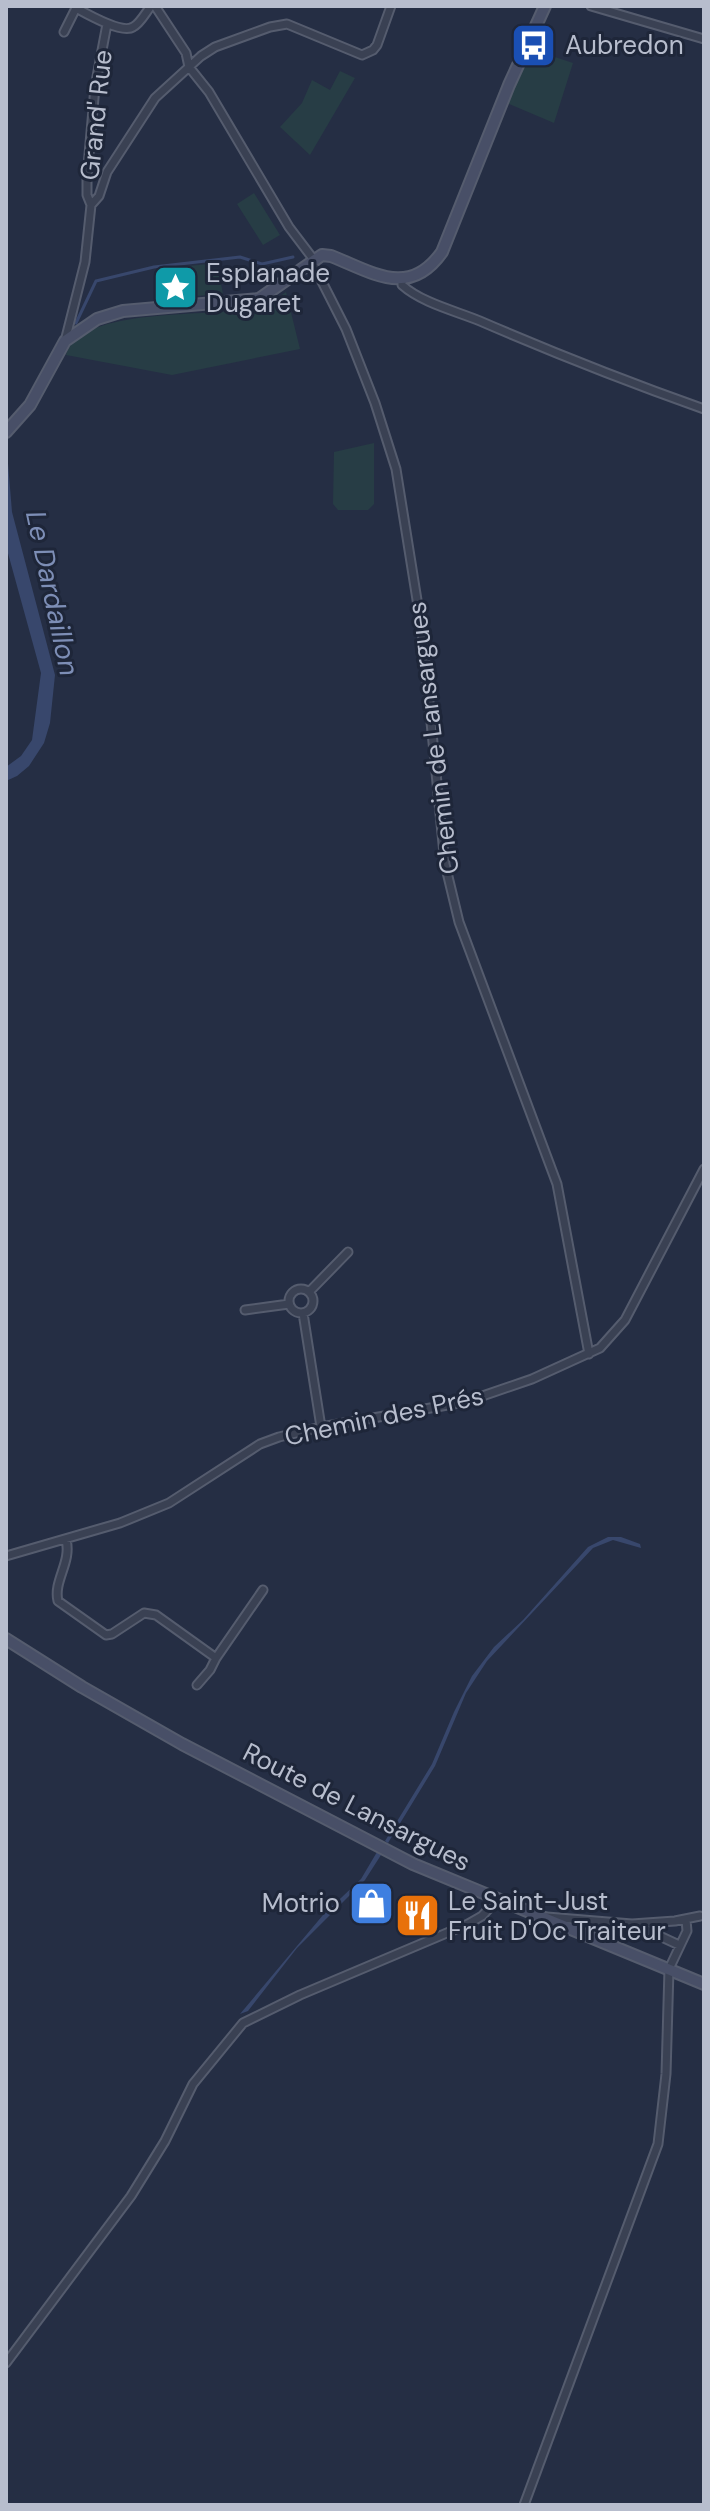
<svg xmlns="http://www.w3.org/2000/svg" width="710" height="2511" viewBox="0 0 710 2511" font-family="'DM Sans',sans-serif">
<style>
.green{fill:#273d45}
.water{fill:#38476c}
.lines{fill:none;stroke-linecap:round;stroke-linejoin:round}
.stream{stroke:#38476c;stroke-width:3}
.street-casing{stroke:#555c6e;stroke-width:11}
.secondary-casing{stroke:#555c6e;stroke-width:14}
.street{stroke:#3a4153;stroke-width:7}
.secondary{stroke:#484f67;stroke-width:10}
.labels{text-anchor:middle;stroke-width:6;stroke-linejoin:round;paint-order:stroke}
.poi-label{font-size:26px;fill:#b7bdcd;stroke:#1e2639;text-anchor:start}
.street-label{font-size:26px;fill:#b7bdcd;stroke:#1e2639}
.water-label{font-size:28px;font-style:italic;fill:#7d8eb6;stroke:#1e2639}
</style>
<rect width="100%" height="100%" fill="#252e44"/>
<path class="green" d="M531 49 573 63 554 123 507 103Z
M340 71 355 78 310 155 280 127 302 103 312 80 330 90Z
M254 193 280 235 263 245 237 204Z
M217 263 223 294 196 296 189 266Z
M286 292 300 349 172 375 66 355C82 304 215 319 259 307 269 304 278 298 286 292Z
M374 443V504L368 510H338L333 504 334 452Z"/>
<path class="water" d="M6 439 12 512 55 675 50 723 44 743 29 766 17 776 6 781V767L21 756 32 740 41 673 6 546Z
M608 1537H621L640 1544 641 1548 613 1540 593 1548 487 1661 466 1693 435 1766 388 1843 385 1841 432 1764 454 1712 472 1676 494 1647 523 1620 588 1547Z
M377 1852 381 1855 365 1880 297 1948 248 2011 240 2014 323 1915 361 1879Z"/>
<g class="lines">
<path class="stream" d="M76 323 96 281 154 267 240 257 262 264 293 257"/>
<defs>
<path id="street" d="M76 6V8C87 14 122 34 133 27 140 24 146 12 151 6
M155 6 186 53 189 67 209 92 289 227 314 260
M591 6 704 39
M64 32 76 8
M91 205 99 196 107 172 155 98 201 56 215 47 270 27 287 24 362 55 373 50 377 45 391 6
M312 262 346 329 375 403 396 469 422 631 445 864 459 922 557 1184 589 1354
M402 280V285C422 303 456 311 480 321 554 353 628 382 704 409
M65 341 85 262 91 205 87 195V177L95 87 107 24
M289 1301a12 12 0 1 1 24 0a12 12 0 1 1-24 0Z
M309 1292 348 1252
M245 1310 289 1304
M303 1313 321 1427
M66 1540C72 1562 53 1581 58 1601L106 1635 112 1634 144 1613 156 1615 216 1658 210 1670 197 1685
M6 1556 120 1523 169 1503 260 1444 279 1437 321 1427 465 1402 532 1379 600 1348 625 1320 704 1169
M216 1658 263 1590
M547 1917 632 1924 675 1921 700 1916
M638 1926 679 1945
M6 2363 131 2196 165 2141 193 2084 243 2023 300 1995 468 1924 482 1916 497 1900
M524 2505 658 2144 666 2074 669 1969 687 1931 686 1920"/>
<path id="secondary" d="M6 432 30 405 65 341 97 319 123 311 259 299 322 255 331 256C372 272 409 299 442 252L509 85 545 6
M6 1639 82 1687 182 1744 413 1864 704 1984"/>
</defs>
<use href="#street" class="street-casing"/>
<use href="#secondary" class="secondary-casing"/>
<use href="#street" class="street"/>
<use href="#secondary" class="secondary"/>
</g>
<defs>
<symbol id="bus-square" viewBox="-11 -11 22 22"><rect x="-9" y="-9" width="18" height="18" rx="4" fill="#1a4fb4" stroke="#1e2639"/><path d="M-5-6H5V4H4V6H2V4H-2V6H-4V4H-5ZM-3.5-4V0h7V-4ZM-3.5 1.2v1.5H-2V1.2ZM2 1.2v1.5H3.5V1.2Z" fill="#fff"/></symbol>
<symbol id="sight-square" viewBox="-11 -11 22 22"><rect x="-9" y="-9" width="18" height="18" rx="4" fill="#0f9aa8" stroke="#1e2639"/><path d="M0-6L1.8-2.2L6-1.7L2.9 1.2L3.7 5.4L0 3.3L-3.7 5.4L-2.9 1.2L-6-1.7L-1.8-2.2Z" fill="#fff"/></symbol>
<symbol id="shop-square" viewBox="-11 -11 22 22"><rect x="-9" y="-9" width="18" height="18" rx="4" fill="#3f7fe0" stroke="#1e2639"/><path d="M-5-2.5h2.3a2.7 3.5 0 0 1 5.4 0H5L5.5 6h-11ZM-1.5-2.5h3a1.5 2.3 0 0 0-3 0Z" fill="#fff"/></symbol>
<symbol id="restaurant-square" viewBox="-11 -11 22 22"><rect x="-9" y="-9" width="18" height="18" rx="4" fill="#e8710a" stroke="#1e2639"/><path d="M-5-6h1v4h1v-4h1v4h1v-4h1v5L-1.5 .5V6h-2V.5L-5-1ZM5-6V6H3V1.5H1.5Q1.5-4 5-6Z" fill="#fff"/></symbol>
</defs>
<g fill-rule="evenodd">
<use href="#bus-square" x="508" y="20" width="51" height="51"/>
<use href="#sight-square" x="150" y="262" width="51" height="51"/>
<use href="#shop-square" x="346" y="1878" width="51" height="51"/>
<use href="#restaurant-square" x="392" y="1890" width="51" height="51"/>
</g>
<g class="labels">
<g class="poi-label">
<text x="565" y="54">Aubredon</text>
<text x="206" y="282">Esplanade<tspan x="206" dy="30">Dugaret</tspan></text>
<text x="448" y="1910">Le Saint-Just<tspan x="448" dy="30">Fruit D'Oc Traiteur</tspan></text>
<text x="340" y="1912" text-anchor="end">Motrio</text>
</g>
<g class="street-label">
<text transform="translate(96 115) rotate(-84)" y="9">Grand' Rue</text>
<text transform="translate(433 738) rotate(-97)" y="9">Chemin de Lansargues</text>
<text transform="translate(384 1416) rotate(-12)" y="9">Chemin des Prés</text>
<text transform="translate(357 1807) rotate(27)" y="9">Route de Lansargues</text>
</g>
<g class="water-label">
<text transform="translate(53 593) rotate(78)" y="10">Le Dardaillon</text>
</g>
</g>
<rect width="710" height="2511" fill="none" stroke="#b7bdcd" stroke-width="16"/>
</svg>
